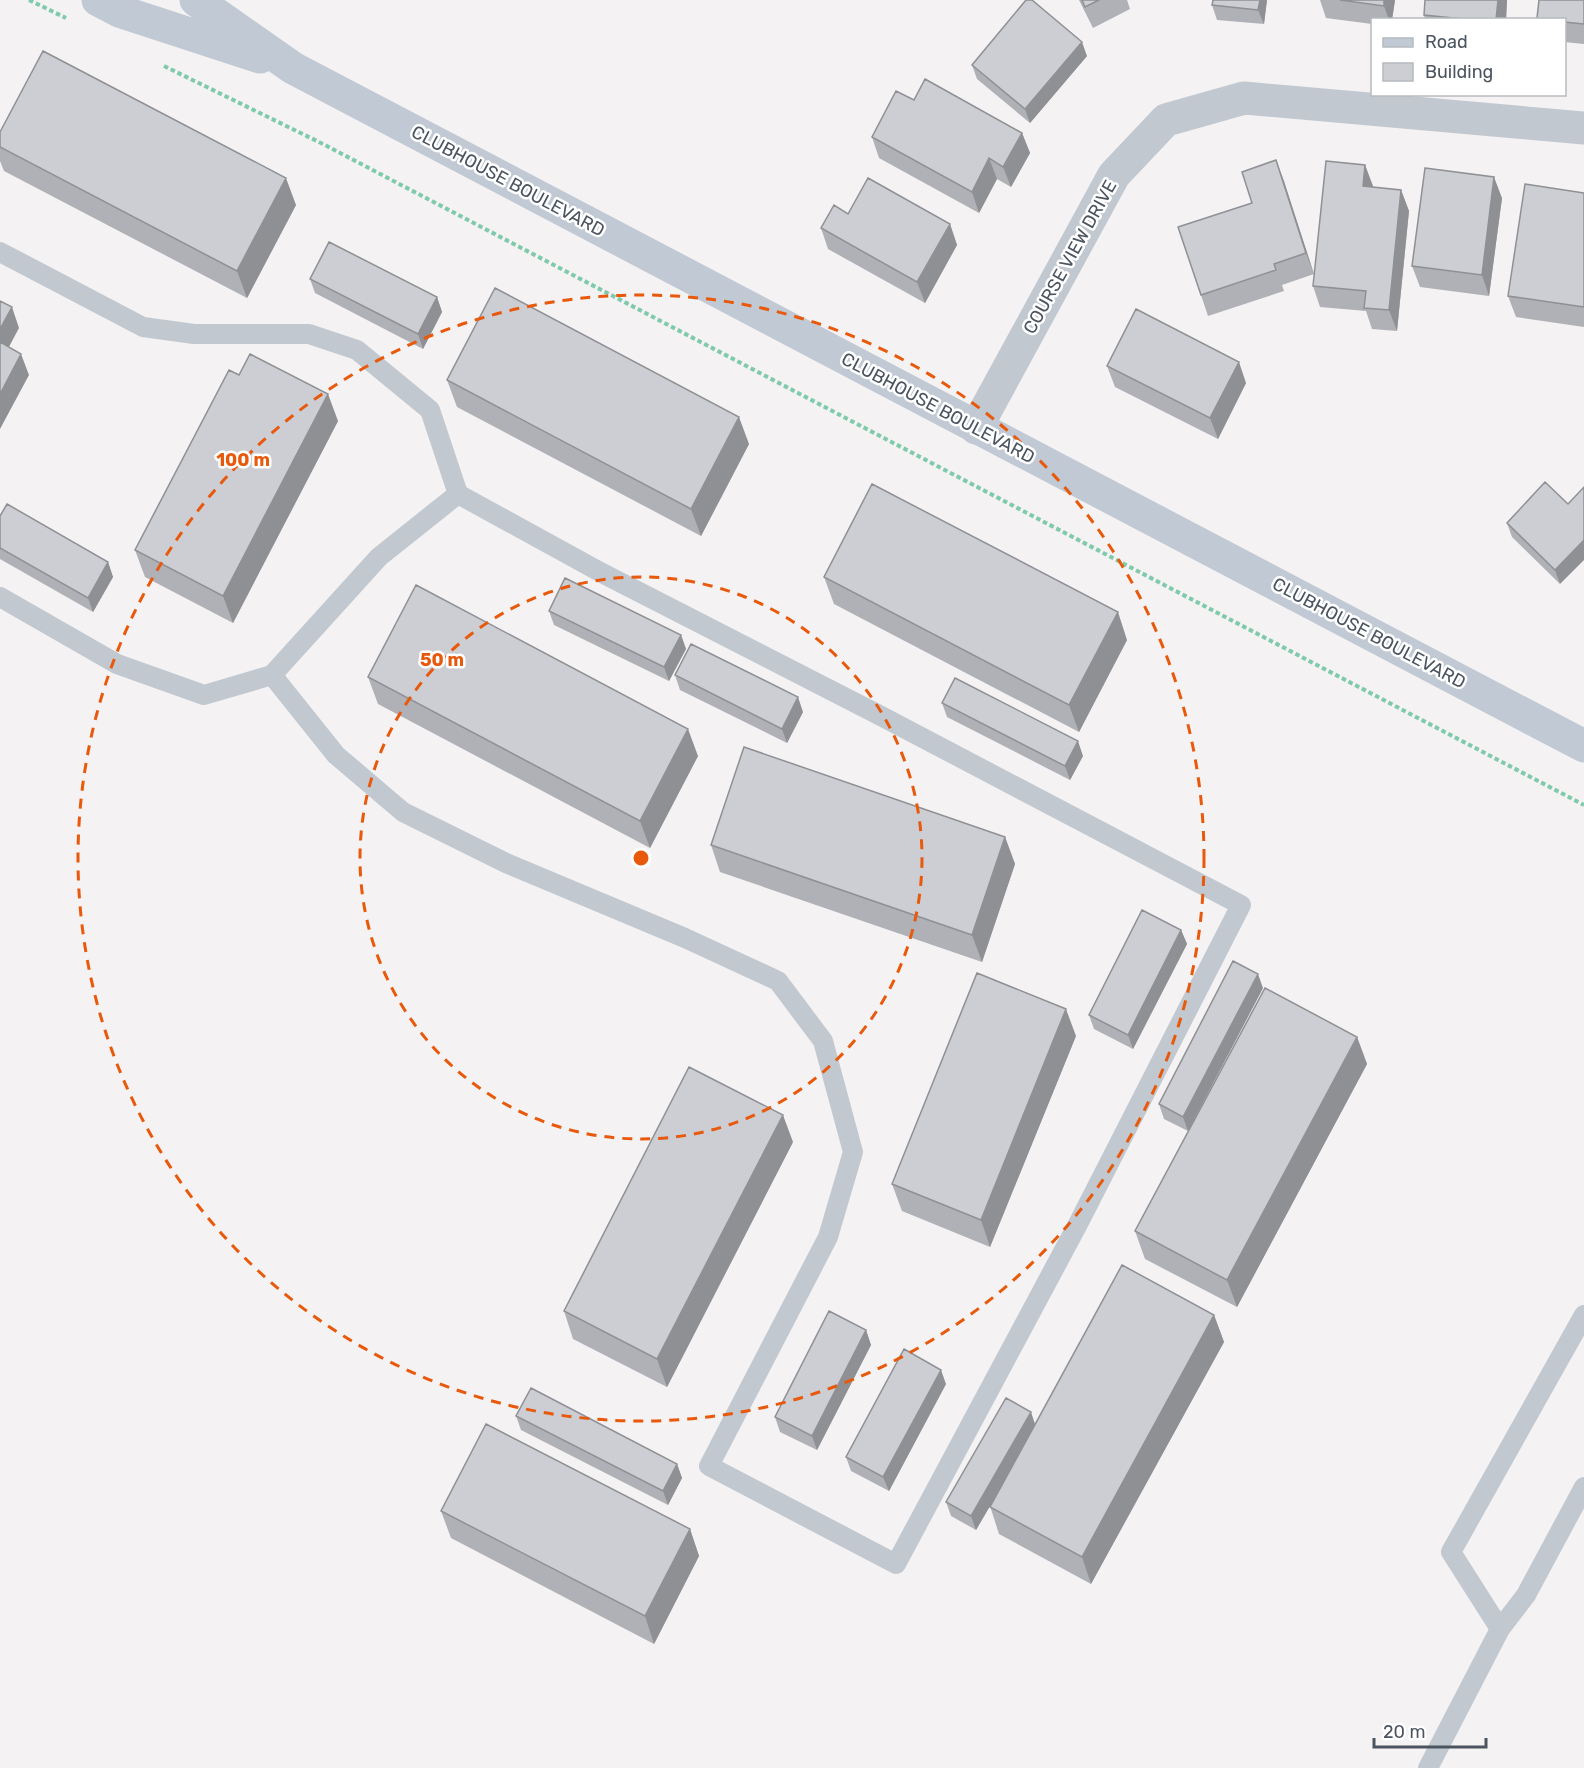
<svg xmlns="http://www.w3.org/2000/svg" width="1584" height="1768" viewBox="0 0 1584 1768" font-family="Rubik,sans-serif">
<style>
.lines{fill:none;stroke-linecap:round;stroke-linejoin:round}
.path{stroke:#7ecaaa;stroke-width:4;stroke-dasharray:4.5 3;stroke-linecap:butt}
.lane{stroke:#c1c8d0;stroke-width:20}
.street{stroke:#c1c8d0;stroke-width:33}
.secondary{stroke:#c1c9d4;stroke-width:33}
.wall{fill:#afb1b6}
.shaded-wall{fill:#8f9094}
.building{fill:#ccced4;stroke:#8f9094;stroke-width:1.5}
.ring{fill:none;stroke:#e8590c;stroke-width:3;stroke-dasharray:10 8}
.labels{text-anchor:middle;stroke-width:5;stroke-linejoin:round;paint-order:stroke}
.street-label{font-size:18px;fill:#4b545f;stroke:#fff}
.centre{fill:#e8590c;stroke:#fff;stroke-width:3}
.ring-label{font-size:18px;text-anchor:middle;font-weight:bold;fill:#e8590c;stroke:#fff;stroke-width:5;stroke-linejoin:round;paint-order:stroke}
</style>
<rect width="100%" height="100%" fill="#f4f2f2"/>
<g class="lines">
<path class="path" d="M29 0 66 18
M164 66 323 144 1584 805"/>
<path class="lane" d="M0 252 143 327 194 334H309L357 350 430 410 458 494 602 573 881 716 1241 905 1078 1224 896 1564 709 1466 828 1237 853 1152 823 1041 778 981 685 938 506 863 403 812 336 755 272 675 204 695 117 664 0 597
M272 675 379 557 458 494
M1500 1629 1526 1595 1584 1487
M1428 1768 1500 1629 1451 1552 1584 1315"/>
<path class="street" d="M976 428 1114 175 1166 120 1244 98 1584 128"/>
<path class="secondary" d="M98 0 119 11 260 57
M196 0 293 68 1584 746"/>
</g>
<path class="wall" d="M1079 0H1127L1130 9 1093 28Z
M1267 0 1264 24 1217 20 1212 5Z
M1320 0H1395L1392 20H1372V24L1326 18Z
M1425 0H1507L1506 20H1425L1424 15Z
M1584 0V44L1564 42V20H1537V18Z
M1087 56 1030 123 977 79 972 65Z
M914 100 1022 133 1030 153 1011 187 997 179 979 213 879 158 872 137Z
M0 132 296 205 247 298 4 171 0 161Z
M1276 160 1314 274 1282 285 1284 291 1208 316 1201 295Z
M1365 165 1373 187 1401 190 1409 211 1397 331 1372 329 1366 311 1320 307 1313 286Z
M1584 193V327L1516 317 1508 296Z
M1502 198 1489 296 1420 287 1412 266Z
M848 214 950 224 957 245 925 303 828 249 821 228Z
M310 279 437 297 442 312 423 349 315 293Z
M1107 366 1246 383 1218 439 1115 387Z
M447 380 749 444 701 536 457 407Z
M338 421 233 623 145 577 135 550Z
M1545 482 1560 584 1512 537 1507 523Z
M0 516 108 562 113 577 93 612 0 559Z
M824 577 1127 640 1079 732 834 604Z
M549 611 681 635 686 649 669 681 554 625Z
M675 675 803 712 787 743 680 690Z
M368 677 698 756 650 848 378 704Z
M942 703 1083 756 1070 780 947 717Z
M1005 837 1015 864 982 962 720 872 711 845Z
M1181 930 1187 944 1133 1049 1094 1029 1089 1015Z
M1263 988 1188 1131 1164 1119 1159 1104Z
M1076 1036 990 1247 902 1211 892 1184Z
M1357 1037 1367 1064 1237 1307 1145 1259 1135 1231Z
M793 1142 667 1387 573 1339 564 1311Z
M1214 1315 1224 1342 1091 1584 999 1534 990 1506 976 1530 951 1516 946 1502 1035 1424Z
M866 1330 871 1345 817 1450 780 1432 775 1417Z
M946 1384 889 1491 851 1471 846 1457Z
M516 1416 677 1464 682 1478 668 1505 521 1430Z
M441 1511 690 1529 699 1556 654 1644 451 1538Z"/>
<path class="shaded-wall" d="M1260 0H1267L1264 24 1258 10Z
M1384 0H1395L1392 20H1389L1384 6Z
M1498 0H1507L1506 20H1496Z
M1082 42 1087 56 1030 123 1025 109Z
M1022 133 1030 153 1011 187 1003 167Z
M989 158 997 179 979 213 972 192Z
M1276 160 1284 181 1314 274 1306 253Z
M1365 165 1373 186 1371 207 1363 186Z
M1494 177 1502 198 1489 296 1482 275Z
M286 178 296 205 247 298 237 271Z
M1401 190 1409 211 1397 331 1389 310Z
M950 224 957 245 925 303 917 282Z
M437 297 442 312 423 349 418 334Z
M12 307 19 328 2 360 0 355V329Z
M21 354 29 375 0 429V394Z
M1239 362 1246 383 1218 439 1210 418Z
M328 394 338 421 233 623 223 596Z
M739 417 749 444 701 536 691 509Z
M1584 540V560L1560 584 1555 570Z
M108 562 113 577 93 612 88 598Z
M1118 612 1127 640 1079 732 1069 705Z
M681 635 686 649 669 681 664 667Z
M798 697 803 712 787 743 782 729Z
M688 729 698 756 650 848 640 821Z
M1078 741 1083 756 1070 780 1065 766Z
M1005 837 1015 864 982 962 972 935Z
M1181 930 1187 944 1133 1049 1128 1035Z
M1258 974 1263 988 1188 1131 1183 1117Z
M1066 1009 1076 1036 990 1247 981 1220Z
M1357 1037 1367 1064 1237 1307 1227 1280Z
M783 1115 793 1142 667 1387 657 1359Z
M1214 1315 1224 1342 1091 1584 1082 1557Z
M866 1330 871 1345 817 1450 812 1436Z
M941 1370 946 1384 889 1491 883 1477Z
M1031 1412 1036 1427 976 1530 971 1516Z
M677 1464 682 1478 668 1505 663 1491Z
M690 1529 699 1556 654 1644 645 1616Z"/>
<path class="building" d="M1026 0H1032L1082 42 1025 109 972 65Z
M1082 0H1099L1085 7Z
M1213 0H1260L1258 10 1212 5Z
M1340 0H1384V6Z
M1425 0H1498L1496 20H1473L1424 15Z
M1539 0H1584V24L1564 22V20H1547L1537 18Z
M43 51 286 178 237 271 0 147V132Z
M925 79 1022 133 1003 167 989 158 972 192 872 137 896 91 914 100Z
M1276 160 1306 253 1274 264 1276 270 1201 295 1178 227 1252 203 1242 172Z
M1326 161 1365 165 1363 186 1401 190 1389 310 1364 308 1366 291 1313 286Z
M1425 168 1494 177 1482 275 1412 266Z
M868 178 950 224 917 282 821 228 834 205 848 214Z
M1525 184 1584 193V307L1508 296Z
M329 242 437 297 418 334 310 279Z
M495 288 739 417 691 509 447 380Z
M0 301 12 307 0 329Z
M1136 309 1239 362 1210 418 1107 366Z
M0 342 21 354 0 394Z
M250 354 328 394 223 596 135 550 229 370 239 375Z
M1545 482 1568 504 1584 487V540L1555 570 1507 523Z
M872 484 1118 612 1069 705 824 577Z
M7 504 108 562 88 598 0 548V516Z
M565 578 681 635 664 667 549 611Z
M416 585 688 729 640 821 368 677Z
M691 644 798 697 782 729 675 675Z
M955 678 1078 741 1065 766 942 703Z
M744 747 1005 837 972 935 711 845Z
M1142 910 1181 930 1128 1035 1089 1015Z
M1233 961 1258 974 1183 1117 1159 1104Z
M977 973 1066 1009 981 1220 892 1184Z
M1265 988 1357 1037 1227 1280 1135 1231Z
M689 1067 783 1115 657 1359 564 1311Z
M1122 1265 1214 1315 1082 1557 990 1507Z
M829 1311 866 1330 812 1436 775 1417Z
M904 1349 941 1370 883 1477 846 1457Z
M531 1388 677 1464 663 1491 516 1416Z
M1006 1398 1031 1412 971 1516 946 1502Z
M486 1424 690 1529 645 1616 441 1511Z"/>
<g class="ring">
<circle cx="641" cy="858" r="281"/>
<circle cx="641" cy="858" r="563"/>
</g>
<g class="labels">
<g class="street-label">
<text transform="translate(508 181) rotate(28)" y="6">CLUBHOUSE BOULEVARD</text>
<text transform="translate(1070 257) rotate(-61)" y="6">COURSE VIEW DRIVE</text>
<text transform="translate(938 408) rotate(28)" y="6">CLUBHOUSE BOULEVARD</text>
<text transform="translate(1369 633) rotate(28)" y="6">CLUBHOUSE BOULEVARD</text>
</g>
</g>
<circle cx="641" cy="858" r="9" class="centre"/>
<g class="ring-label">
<text x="243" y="466">100 m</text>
<text x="442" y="666">50 m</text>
</g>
<rect x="1371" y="18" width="195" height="78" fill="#ffffff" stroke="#b7bbbf" stroke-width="1.5"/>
<rect x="1383" y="38" width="30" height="9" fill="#c1c9d4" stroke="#b7bbbf" stroke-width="1.5"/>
<text x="1425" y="48" font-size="18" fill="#4b545f">Road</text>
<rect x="1383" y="63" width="30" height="18" fill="#ccced4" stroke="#b7bbbf" stroke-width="1.5"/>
<text x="1425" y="78" font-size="18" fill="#4b545f">Building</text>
<path d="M1374 1738v9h112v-9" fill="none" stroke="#4b545f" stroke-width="3"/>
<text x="1383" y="1738" font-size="18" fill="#4b545f" stroke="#ffffff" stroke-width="4.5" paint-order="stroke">20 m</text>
</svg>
